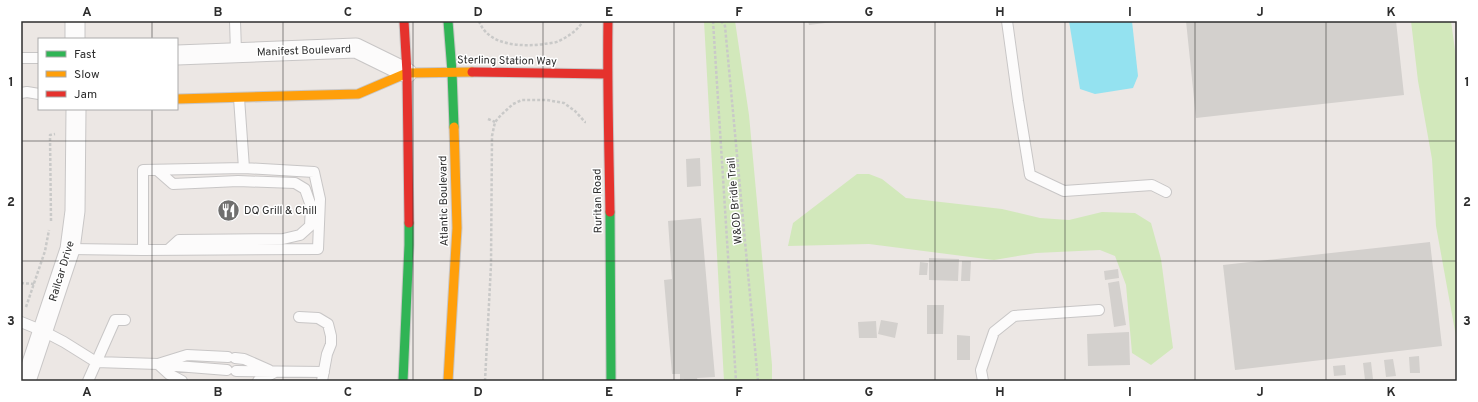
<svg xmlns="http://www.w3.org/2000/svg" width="1478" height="402" viewBox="0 0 1478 402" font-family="Overpass,sans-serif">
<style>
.green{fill:#d2e8bb}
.water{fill:#94e2f0}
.building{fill:#d3d0cd}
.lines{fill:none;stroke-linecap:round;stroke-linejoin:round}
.lane-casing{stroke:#c8c6c6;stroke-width:12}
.street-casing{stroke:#c8c6c6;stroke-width:21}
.fast-casing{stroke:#c8c6c6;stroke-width:11}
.slow-casing{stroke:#c8c6c6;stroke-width:11}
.jam-casing{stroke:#c8c6c6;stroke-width:11}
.path{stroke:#c9c9c8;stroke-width:2.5;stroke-dasharray:3 2;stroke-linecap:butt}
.lane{stroke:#fcfbfb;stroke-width:10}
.street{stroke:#fcfbfb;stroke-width:19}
.fast{stroke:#30b455;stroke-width:9}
.slow{stroke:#ff9f0a;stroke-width:9}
.jam{stroke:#e5322d;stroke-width:9}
.grid{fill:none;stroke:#2e2e2e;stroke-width:1;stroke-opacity:0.55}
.labels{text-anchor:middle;stroke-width:3;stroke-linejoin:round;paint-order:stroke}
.street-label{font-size:11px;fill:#2e2e2e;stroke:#fff}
.poi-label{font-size:11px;fill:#2e2e2e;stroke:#fff;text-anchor:start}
.neatline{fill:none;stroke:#2e2e2e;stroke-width:1.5}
.grid-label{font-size:13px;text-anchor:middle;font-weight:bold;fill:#2e2e2e}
</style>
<rect width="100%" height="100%" fill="#ece7e4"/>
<path class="green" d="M704 21H735L749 115 772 365V381H724Z
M1411 21H1451L1457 65V342L1436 226 1432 159 1418 81Z
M857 174H869L882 179 906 198 1002 209 1040 218 1069 220 1102 212 1135 213 1151 223 1161 259 1173 348 1151 365 1132 353 1126 285 1115 256 1100 250 1036 253 994 260 869 244 788 246 793 223Z"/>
<path class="water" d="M1069 21H1132L1138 76 1133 88 1095 94 1080 89Z"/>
<path class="building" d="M808 21H833V22L809 25Z
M1186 21H1396L1404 95 1196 118Z
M700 158 701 186 687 187 686 159Z
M701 218 715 377 697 378 698 381H684V379L680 380V374H672L664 280 672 279 668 221Z
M1430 242 1442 346 1235 370 1223 265Z
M929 258 959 259 958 281 929 280Z
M962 261H971L970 281H961Z
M920 262 928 263 927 275H919Z
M1118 269 1119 278 1105 280 1104 271Z
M1119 281 1126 325 1114 327 1108 283Z
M927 305H944L943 334H927Z
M881 320 898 323 895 338 878 334Z
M876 321 877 338H859L858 322Z
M1129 332 1130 365 1088 366 1087 334Z
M957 335 970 336V360H957Z
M1419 356 1420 373H1410L1409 357Z
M1393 359 1396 376 1386 377 1384 360Z
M1371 362 1373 379 1365 380 1363 363Z
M1345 365 1346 375 1334 376 1333 366Z"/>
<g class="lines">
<defs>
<path id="lane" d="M235 21 236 52
M1007 21 1018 101 1030 175 1064 191 1152 185 1166 192
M21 58H39
M21 93 27 92 39 94
M239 98 244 168
M157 170 173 184 238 181 295 183 305 189 311 206 310 226 300 235 283 239 179 240 168 250
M70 249 143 250 318 249 320 199 314 172 244 168 143 170V250
M299 317 318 318 328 324 331 336V344L327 354 322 381
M21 322 43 331 64 342 96 362 158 364 169 374 182 381
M235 358 244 359 269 370
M158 364 187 355 228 357
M164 365 227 370
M236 371 324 372
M88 381 115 320H125
M258 381 275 372
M983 381 981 370 994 332 1014 316 1099 310"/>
<path id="street" d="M75 21V39
M177 55 356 48 407 73
M26 381 70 249 75 211 76 109"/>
<path id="fast" d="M448 21 452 72 454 127
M610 212 611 381
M403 381 409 245V223"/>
<path id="slow" d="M177 99 358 94 407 73 472 72
M448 381 457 228 454 127"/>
<path id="jam" d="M404 21 407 73 409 223
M608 21C607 85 609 149 610 212
M472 72 607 74"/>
</defs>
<use href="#lane" class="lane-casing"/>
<use href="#street" class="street-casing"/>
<use href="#fast" class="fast-casing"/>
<use href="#slow" class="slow-casing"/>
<use href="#jam" class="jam-casing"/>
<path class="path" d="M479 21C488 46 522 47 544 44 549 43 555 43 559 41 569 36 578 30 583 21
M713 21 736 381
M721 21 725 26 758 381
M488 119 495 122
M51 221 50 135 55 134
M21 283 34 284
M26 307 45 251 49 230
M485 381 491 265 492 136 495 122 501 115 513 104 522 100H547L564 103 575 111 585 122H586"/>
<use href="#lane" class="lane"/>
<use href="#street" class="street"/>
<use href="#fast" class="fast"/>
<use href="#slow" class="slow"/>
<use href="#jam" class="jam"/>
</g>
<path class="grid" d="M152 21V39M283 21V381M413 21V381M543 21V381M674 21V381M804 21V381M935 21V381M1065 21V381M1195 21V381M1326 21V381M152 109V381M21 141H1457M21 261H1457"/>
<defs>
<symbol id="restaurant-disc" viewBox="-11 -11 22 22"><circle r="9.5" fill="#706f6e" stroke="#fff"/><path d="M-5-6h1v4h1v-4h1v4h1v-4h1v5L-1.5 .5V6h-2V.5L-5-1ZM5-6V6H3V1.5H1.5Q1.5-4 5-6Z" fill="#fff"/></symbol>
</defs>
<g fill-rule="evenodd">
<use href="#restaurant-disc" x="216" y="198" width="25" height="25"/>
</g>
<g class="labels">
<g class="street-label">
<text transform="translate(304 50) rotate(-2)" y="4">Manifest Boulevard</text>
<text transform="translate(507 60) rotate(1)" y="4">Sterling Station Way</text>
<text transform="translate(443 201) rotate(-91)" y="4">Atlantic Boulevard</text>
<text transform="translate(597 201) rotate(-91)" y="4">Ruritan Road</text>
<text transform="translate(734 201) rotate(-95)" y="4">W&amp;OD Bridle Trail</text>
<text transform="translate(61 271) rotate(-73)" y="4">Railcar Drive</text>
</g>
<g class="poi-label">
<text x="244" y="214">DQ Grill &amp; Chill</text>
</g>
</g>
<rect width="1478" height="402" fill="none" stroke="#ffffff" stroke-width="44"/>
<rect x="38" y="38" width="140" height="72" fill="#ffffff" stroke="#ababab"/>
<rect x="46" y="51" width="20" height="6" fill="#30b455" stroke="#ababab"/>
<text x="74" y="58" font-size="12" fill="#2e2e2e">Fast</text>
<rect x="46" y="71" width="20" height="6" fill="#ff9f0a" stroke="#ababab"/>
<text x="74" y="78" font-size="12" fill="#2e2e2e">Slow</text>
<rect x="46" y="91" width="20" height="6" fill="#e5322d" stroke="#ababab"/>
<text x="74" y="98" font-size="12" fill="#2e2e2e">Jam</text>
<rect x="22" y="22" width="1434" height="358" class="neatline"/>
<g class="grid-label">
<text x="87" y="16">A</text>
<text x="218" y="16">B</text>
<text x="348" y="16">C</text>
<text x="478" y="16">D</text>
<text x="609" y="16">E</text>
<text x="739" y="16">F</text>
<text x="869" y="16">G</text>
<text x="1000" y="16">H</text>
<text x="1130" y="16">I</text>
<text x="1260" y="16">J</text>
<text x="1391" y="16">K</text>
<text x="11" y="86">1</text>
<text x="1467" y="86">1</text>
<text x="11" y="206">2</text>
<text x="1467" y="206">2</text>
<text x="11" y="325">3</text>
<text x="1467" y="325">3</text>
<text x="87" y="396">A</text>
<text x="218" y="396">B</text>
<text x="348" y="396">C</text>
<text x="478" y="396">D</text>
<text x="609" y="396">E</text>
<text x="739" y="396">F</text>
<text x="869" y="396">G</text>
<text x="1000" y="396">H</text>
<text x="1130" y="396">I</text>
<text x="1260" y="396">J</text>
<text x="1391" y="396">K</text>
</g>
</svg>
